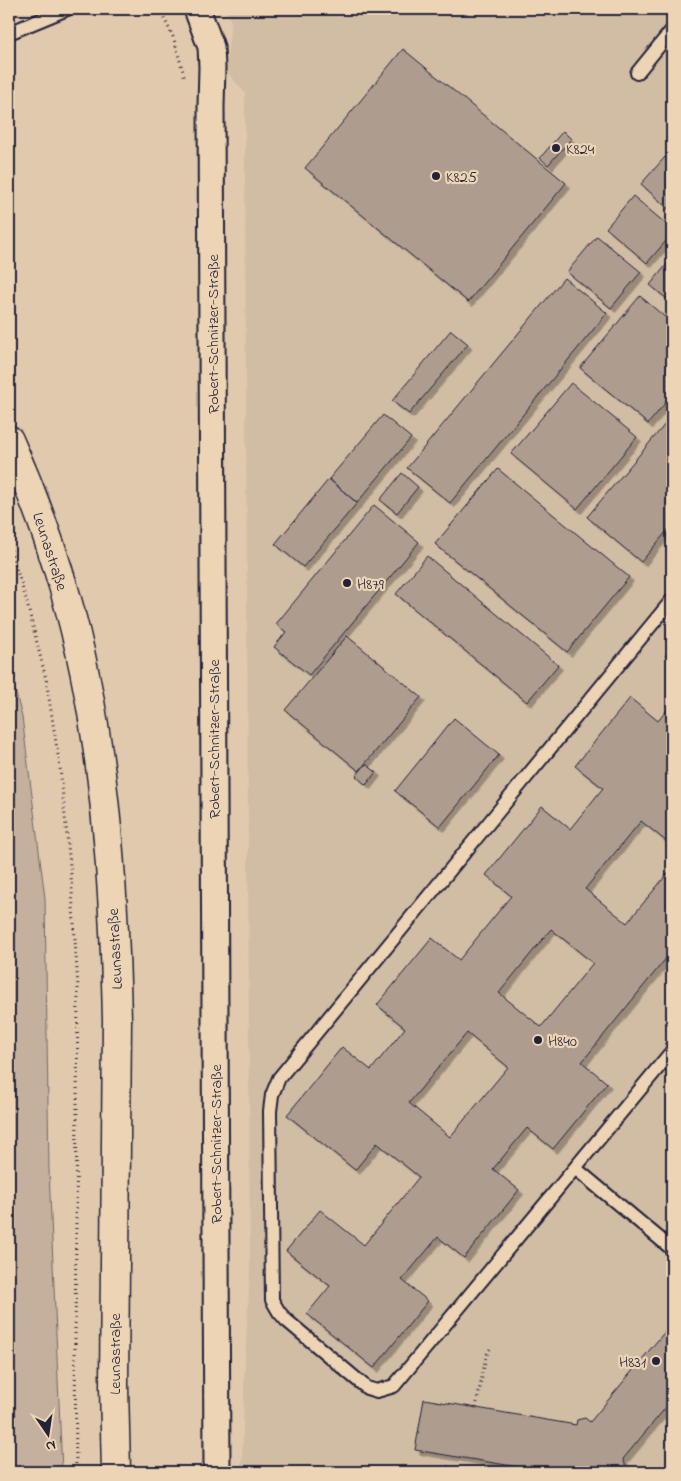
<svg xmlns="http://www.w3.org/2000/svg" width="681" height="1481" viewBox="0 0 681 1481" font-family="'Indie Flower',sans-serif">
<style>
.built{fill:#d1bca4}
.green{fill:#c4b09c;stroke:#73696c}
.building{fill:#ae9d8f;stroke:#22223b;fill-rule:evenodd;filter:url(#shadow)}
.lines{fill:none;stroke-linecap:round;stroke-linejoin:round}
.lane-casing{stroke:#22223b;stroke-width:16}
.street-casing{stroke:#22223b;stroke-width:29}
.secondary-casing{stroke:#22223b;stroke-width:31}
.path{stroke:#22223b;stroke-width:3;stroke-dasharray:1 4;stroke-linecap:butt}
.lane{stroke:#ecd4b4;stroke-width:12}
.street{stroke:#ecd4b4;stroke-width:25}
.secondary{stroke:#ecd4b4;stroke-width:28}
.poi-dot{fill:#22223b;stroke:#ecd4b4;stroke-width:2}
.labels{text-anchor:middle;stroke-width:4.5;stroke-linejoin:round;paint-order:stroke}
.poi-label{font-size:16px;fill:#22223b;stroke:#ecd4b4;text-anchor:start}
.street-label{font-size:16px;fill:#22223b;stroke:#ecd4b4}
</style>
<defs>
<filter id="shadow"><feDropShadow dx="4.5" dy="4.5" stdDeviation="0" flood-color="#0004"/></filter>
</defs>
<rect width="100%" height="100%" fill="#e0c9ad"/>
<filter id="ink" filterUnits="userSpaceOnUse"><feTurbulence type="fractalNoise" baseFrequency=".02" numOctaves="2"/><feDisplacementMap in="SourceGraphic" scale="10" xChannelSelector="R" yChannelSelector="G"/><feConvolveMatrix kernelMatrix="1 2 1 2 8 2 1 2 1" color-interpolation-filters="sRGB"/></filter>
<g filter="url(#ink)">
<path class="built" d="M225 9H672V1472H236L242 1463 245 1361 250 1273 245 150V93L226 71 231 21Z"/>
<path class="green" d="M9 666 22 717 45 898 49 1171 62 1472H9Z"/>
<path class="building" d="M403 49 566 183 468 302 305 168Z
M563 131 571 139 548 165 540 158Z
M665 157 672 164V212L641 184Z
M633 196 672 229V234L647 263 606 228Z
M597 236 641 272 611 308 567 272Z
M672 258V303L650 285Z
M564 278 607 313 450 503 407 468Z
M640 296 672 323V395L648 424 580 368Z
M451 330 468 344 409 414 392 401Z
M571 383 637 437 577 509 511 454Z
M383 415 411 438 357 503 329 479Z
M672 416V525L641 562 587 517Z
M498 469 629 577 567 652 435 544Z
M402 473 418 487 397 513 380 500Z
M329 479 357 503 303 567 275 544Z
M374 505 419 542 309 675 274 647 286 632 276 624Z
M427 556 558 665 527 702 396 594Z
M347 636 421 697 359 771 285 710Z
M672 647V663L665 656Z
M630 698 658 721 672 704V846L641 821 585 889 627 923 672 868V951L582 1062 607 1083 553 1149 527 1128 493 1169 519 1190 464 1258 438 1237 402 1280 428 1301 374 1368 307 1314 330 1286 286 1251 320 1210 364 1245 419 1177 377 1143 355 1170 287 1115 342 1047 371 1070 405 1028 377 1005 432 938 459 960 511 896 486 875 542 806 570 829 603 788 575 766ZM551 929 593 963 541 1027 499 993ZM467 1033 508 1067 450 1137 409 1103Z
M454 718 499 755 440 827 395 791Z
M366 764 376 772 366 785 356 776Z
M672 1323V1400L623 1459 628 1472H549L415 1450 424 1399 576 1425 577 1420 585 1418 590 1422Z"/>
<g class="lines">
<defs>
<path id="lane" d="M9 33 67 9
M637 73 672 30
M672 600 279 1078 272 1095 270 1111 272 1300 279 1312 286 1320 367 1388 377 1391 394 1386 672 1051
M575 1168 672 1249"/>
<path id="street" d="M197 9 211 47 212 67 211 106 217 1472"/>
<path id="secondary" d="M9 440C31 489 49 538 64 589 104 726 114 879 117 1020L114 1386 116 1472"/>
</defs>
<use href="#lane" class="lane-casing"/>
<use href="#street" class="street-casing"/>
<use href="#secondary" class="secondary-casing"/>
<path class="path" d="M160 9 174 39 185 79
M9 545 26 599 46 679 60 768 71 875 78 987 75 1344 76 1472
M476 1408 486 1356 491 1347
M434 1472 445 1466 483 1472"/>
<use href="#lane" class="lane"/>
<use href="#street" class="street"/>
<use href="#secondary" class="secondary"/>
</g>
</g>
<g class="poi-dot">
<circle cx="556" cy="148" r="5"/>
<circle cx="436" cy="176" r="5"/>
<circle cx="347" cy="583" r="5"/>
<circle cx="538" cy="1040" r="5"/>
<circle cx="656" cy="1361" r="5"/>
</g>
<g class="labels">
<g class="poi-label">
<text x="566" y="154">K824</text>
<text x="446" y="182">K825</text>
<text x="357" y="589">H879</text>
<text x="548" y="1046">H840</text>
<text x="646" y="1367" text-anchor="end">H831</text>
</g>
<g class="street-label">
<text transform="translate(212 334) rotate(-90)" y="6">Robert-Schnitzer-Straße</text>
<text transform="translate(51 551) rotate(72)" y="6">Leunastraße</text>
<text transform="translate(213 739) rotate(-90)" y="6">Robert-Schnitzer-Straße</text>
<text transform="translate(114 949) rotate(-93)" y="6">Leunastraße</text>
<text transform="translate(215 1144) rotate(-90)" y="6">Robert-Schnitzer-Straße</text>
<text transform="translate(114 1354) rotate(-90)" y="6">Leunastraße</text>
</g>
</g>
<rect width="681" height="1481" fill="none" stroke="#ecd4b4" stroke-width="30"/>
<rect x="15" y="15" width="651" height="1451" fill="none" stroke="#22223b" stroke-width="2" filter="url(#ink)"/>
<g transform="translate(48 1434) rotate(167)" stroke="#ecd4b4" stroke-width="4" paint-order="stroke">
<path d="M0-4L9 19L0 12L-9 19Z" fill="#22223b"/>
<text y="-8" font-size="14" font-weight="bold" text-anchor="middle" fill="#22223b">N</text>
</g>
</svg>
